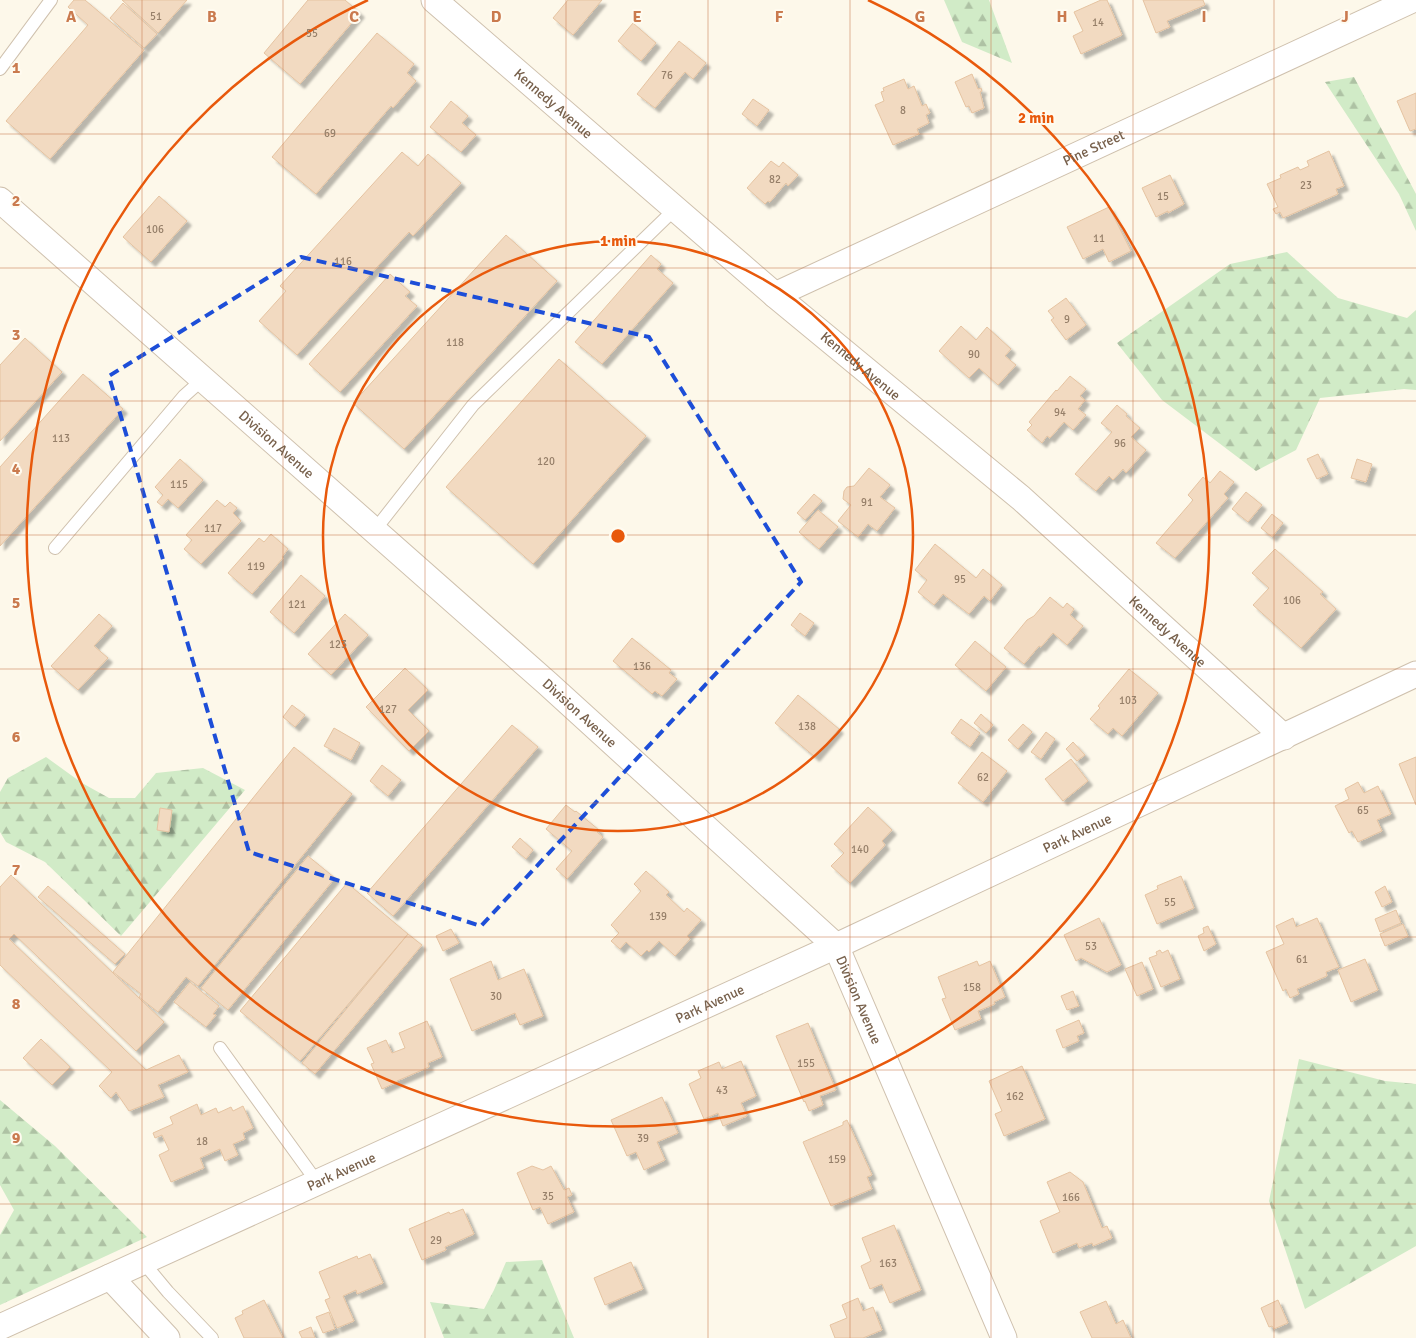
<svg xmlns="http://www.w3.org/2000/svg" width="1416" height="1338" viewBox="0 0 1416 1338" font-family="Signika,sans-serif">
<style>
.forest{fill:url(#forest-firs)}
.building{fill:#f2dac1;stroke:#e5c3a1;filter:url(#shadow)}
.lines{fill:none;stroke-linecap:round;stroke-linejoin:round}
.lane-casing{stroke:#cfc1ae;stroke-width:14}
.street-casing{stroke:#cfc1ae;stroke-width:27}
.lane{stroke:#fff;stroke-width:12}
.street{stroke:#fff;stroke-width:25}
.marked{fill:none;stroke:#1d4ed8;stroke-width:4;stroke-dasharray:10 6;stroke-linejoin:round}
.grid{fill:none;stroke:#ca7a4e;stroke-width:1;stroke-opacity:0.55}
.ring{fill:none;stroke:#e8590c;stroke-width:2.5}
.labels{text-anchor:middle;stroke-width:4;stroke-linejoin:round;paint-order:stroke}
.number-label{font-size:11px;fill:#967f69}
.street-label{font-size:14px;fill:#78614c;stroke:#fffbf0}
.grid-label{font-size:16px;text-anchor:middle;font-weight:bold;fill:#ca7a4e;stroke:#fffbf0;stroke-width:4;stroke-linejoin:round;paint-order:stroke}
.centre{fill:#e8590c;stroke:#fffbf0;stroke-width:2.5}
.ring-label{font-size:15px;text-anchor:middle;font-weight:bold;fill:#e8590c;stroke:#fffbf0;stroke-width:4;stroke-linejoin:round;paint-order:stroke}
</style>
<defs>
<pattern id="forest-firs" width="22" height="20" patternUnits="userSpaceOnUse" patternTransform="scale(1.25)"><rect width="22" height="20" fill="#d1ebc7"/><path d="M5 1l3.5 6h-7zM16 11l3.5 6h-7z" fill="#aec2a4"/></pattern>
<filter id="shadow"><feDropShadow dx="4.5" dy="4.5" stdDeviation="1" flood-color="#0004"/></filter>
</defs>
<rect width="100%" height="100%" fill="#fdf8ea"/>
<path class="forest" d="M944 0H989L1012 63 962 42Z
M1354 77 1416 194V231L1399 194 1325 82Z
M1287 252 1338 298 1407 318 1416 310V390L1404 389 1320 398 1296 450 1256 471 1162 400 1117 343 1230 264Z
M46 757 82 783 109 798H135L156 773 203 768 245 790 121 936 45 862 6 842 0 832V792L8 778Z
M1299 1059 1385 1081 1416 1084V1246L1305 1309 1269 1201Z
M0 1100 55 1146 147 1237 0 1305V1235L14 1210 0 1185Z
M542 1260 574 1338H444L430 1302 484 1309 494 1290 506 1262Z"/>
<path class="building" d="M74 0H85L144 50 50 159 6 121 88 25 68 7Z
M122 0H187L158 33Z
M308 0H345L360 13 300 84 264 53Z
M568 0H602L573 35 553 18Z
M1101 0H1107L1122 35 1081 54 1073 36 1083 31 1074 12Z
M1143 0H1203L1205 5 1167 21 1170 27 1156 33Z
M123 3 157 34 144 48 110 18Z
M633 23 656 43 641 61 618 41Z
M377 33 414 64 407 73 416 81 393 108 391 106 316 194 272 157Z
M679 41 706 63 693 79 685 72 655 108 637 94Z
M972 74 978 89 981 88 982 91 980 92 984 108 972 113 969 106 966 107 955 82Z
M904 79 908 89 914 86 922 106 926 104 930 113 926 115 929 123 917 129 919 134 893 145 875 105 884 101 881 92 884 91 883 88Z
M1416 93V129L1410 131 1397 101Z
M753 99 769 110 757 126 742 114Z
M451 101 468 116 462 123 476 135 461 152 430 127Z
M1329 151 1344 186 1336 189 1338 194 1283 218 1280 212 1276 214 1273 209 1278 207 1267 184 1281 178 1280 175 1298 167 1300 170 1309 166 1307 161Z
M402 152 418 166 428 154 461 183 413 236 409 232 297 355 259 321 286 291 280 286Z
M771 161 779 167 783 162 798 175 788 186 786 183 770 202 768 201 765 204 747 188Z
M1170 175 1184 204 1168 213V211L1156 217 1142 188Z
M159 196 187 221 151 262 123 237Z
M1109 207 1131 251 1109 262 1103 249 1083 259 1067 227Z
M506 235 557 281 404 449 353 403Z
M651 255 661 264 657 269 673 283 602 364 575 342Z
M390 274 410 292 405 296 417 306 340 392 309 364Z
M1066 298 1086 325 1066 340 1051 320 1054 318 1048 311Z
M961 326 976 340 987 327 1011 349 1005 356 1016 365 998 385 979 368 969 378 939 351Z
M25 338 62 372 0 441V365Z
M559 359 646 436 533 564 446 487Z
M83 374 123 409 0 546V467Z
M1070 376 1086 389 1080 396 1085 400 1078 409 1086 415 1073 430 1064 422 1050 438 1047 436 1042 443 1027 430 1032 425 1029 422 1056 390 1057 391Z
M1117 405 1127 414 1126 416 1140 428 1131 437 1146 450 1126 473 1123 469 1113 480 1109 476 1096 491 1075 474 1112 432 1101 423Z
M1318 454 1328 474 1317 479 1307 459Z
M180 459 203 480 178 508 168 499 162 506 157 502 163 495 155 487Z
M1357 459 1372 464 1366 482 1351 478Z
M869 468 890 485 880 497 895 508 877 531 868 524 858 537 838 521 851 505 843 499 844 491 847 487 854 486Z
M1220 471 1234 482 1224 494 1228 498 1175 558 1156 543 1193 500 1188 495 1203 477 1210 483Z
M1246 492 1262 505 1248 522 1232 509Z
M814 494 822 501 805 520 797 513Z
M217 500 225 507 230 502 237 508 233 513 241 521 201 564 184 549 192 540 186 535Z
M818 510 838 527 819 549 799 532Z
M1272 514 1283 523 1272 537 1261 528Z
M271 534 288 549 282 557 283 558 252 594 228 573 259 538 264 542Z
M935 544 976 578 983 569 1002 585 990 601 984 596 969 614 943 594 934 605 918 592 927 580 915 570Z
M1275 549 1323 592 1320 594 1336 609 1301 648 1253 605 1269 588 1252 573Z
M301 575 325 596 294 633 270 612Z
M1050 597 1063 608 1067 603 1074 609 1070 615 1083 626 1067 645 1053 633 1041 647 1039 646 1024 664 1004 648 1027 620 1034 616Z
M800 613 814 623 805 636 791 625Z
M99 614 112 626 94 646 108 658 78 690 51 666Z
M345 614 368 635 331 675 308 654Z
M632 638 671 670 669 673 677 679 662 696 655 691 652 694 613 661Z
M975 641 1006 667 986 691 955 665Z
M405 668 428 690 408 710 429 731 409 751 366 707Z
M1129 669 1158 693 1122 736 1113 728 1108 734 1090 719 1100 708 1098 706Z
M798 695 839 729 815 757 775 723Z
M292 705 305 715 295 727 283 717Z
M981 714 993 725 986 733 974 723Z
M961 719 980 733 970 747 951 733Z
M1023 724 1032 732 1018 749 1008 740Z
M512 725 538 747 393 916 367 893Z
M334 728 360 743 351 760 324 746Z
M1046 732 1055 739 1041 759 1031 752Z
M1073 742 1085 755 1077 761 1066 749Z
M294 747 352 794 198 986 186 977 158 1012 139 997 141 994 113 972Z
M982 752 1007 771 983 802 958 783Z
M1416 757V805L1399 764Z
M1071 759 1088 781 1063 801 1045 779Z
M382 765 401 780 388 796 370 781Z
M1358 782 1364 793 1378 786 1391 814 1377 820 1382 831 1358 842 1352 831 1349 833 1335 806 1349 799 1345 789Z
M566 805 575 812 576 811 599 830 597 832 603 837 567 879 556 869 572 851 546 829Z
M868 807 892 830 882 841 885 845 850 883 831 866 844 853 834 844Z
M160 808 172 810 169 832 157 830Z
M520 838 533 850 526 859 512 847Z
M308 856 335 878 228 1010 201 988Z
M646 871 669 892 666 895 684 912 687 908 701 920 687 936 690 939 675 956 659 941 649 952 647 950 641 956 626 942 620 949 611 941 619 933 611 925 641 891 634 884Z
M11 875 164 1022 136 1051 14 934 9 939 146 1070 179 1055 188 1072 158 1085 164 1097 129 1111 116 1092 111 1098 99 1086 112 1072 0 965V887Z
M1181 876 1194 908 1157 924 1145 895 1158 889 1157 886Z
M347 883 408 934 300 1061 240 1011Z
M48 886 125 954 115 964 38 897Z
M1385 886 1392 902 1382 907 1375 892Z
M1396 910 1401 923 1380 932 1375 919Z
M1099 918 1121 965 1107 972 1081 958 1076 961 1064 935Z
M1293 918 1296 927 1317 918 1339 967 1326 972 1327 976 1297 989 1299 994 1290 998 1286 989 1283 991 1266 952 1284 944 1276 926Z
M1403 924 1408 936 1385 946 1380 934Z
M1208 926 1216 944 1204 951 1198 936 1204 933 1203 928Z
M451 929 459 943 443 951 436 936Z
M408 934 422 945 315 1074 302 1063Z
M1160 950 1162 953 1168 950 1180 979 1161 987 1149 958 1157 955 1156 952Z
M1365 959 1378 990 1351 1002 1338 970Z
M491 961 498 980 524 969 543 1016 520 1025 515 1013 472 1031 450 979Z
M977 961 979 966 990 961 1005 997 994 1002 995 1004 978 1011 981 1019 955 1030 942 999 946 998 938 977Z
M1142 962 1153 989 1137 996 1125 969Z
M190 982 219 1006 213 1014 216 1015 206 1027 174 1002Z
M1073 991 1079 1006 1067 1010 1061 996Z
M1079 1020 1084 1033 1077 1036 1079 1041 1063 1048 1056 1030Z
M427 1021 442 1057 428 1063 429 1067 397 1081V1082L382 1089 371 1064 374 1063 367 1048 386 1040 392 1053 405 1048 399 1033Z
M808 1023 836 1090 820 1096 823 1105 809 1111 805 1101 804 1102 776 1036Z
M41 1039 70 1067 52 1085 23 1058Z
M741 1061 756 1096 741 1103 747 1116 723 1126 718 1113 704 1119 689 1084 701 1078 698 1071 719 1062 722 1069Z
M1022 1066 1045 1119 1004 1136 995 1114 1002 1111 989 1081Z
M662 1097 678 1133 657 1142 665 1160 644 1170 636 1152 627 1156 611 1120Z
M197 1104 201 1115 216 1108 218 1113 231 1107 233 1111 243 1106 253 1128 243 1133 245 1139 233 1144 238 1155 225 1161 220 1149 200 1158 204 1168 171 1182 159 1155 169 1150 162 1135 155 1138 153 1133 173 1124 170 1117Z
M847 1120 872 1175 867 1177 872 1189 831 1206 803 1142 843 1125V1122Z
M532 1166 543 1170 551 1166 564 1190 569 1188 572 1195 567 1197 574 1212 548 1224 540 1207 533 1210 517 1173Z
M1070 1172 1083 1182 1102 1228 1107 1226 1112 1238 1093 1246 1092 1243 1079 1248 1077 1243 1053 1253 1040 1221 1060 1212 1047 1182Z
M463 1209 474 1234 445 1247 446 1250 422 1260 409 1229 449 1212 450 1214Z
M894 1225 921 1290 890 1303 882 1284 870 1289 861 1266 871 1261 862 1238Z
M370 1254 383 1283 357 1294 356 1290 343 1296 354 1321 337 1328 325 1300 330 1298 319 1272 357 1256 358 1259Z
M631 1262 643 1289 605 1305 594 1278Z
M858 1298 863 1311 873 1307 882 1330 863 1338H835L830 1325 847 1318 842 1305Z
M264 1300 283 1338H244L235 1318 243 1314 242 1311Z
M1278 1300 1288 1323 1274 1329 1272 1326 1269 1327 1261 1308Z
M1106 1301 1116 1324 1123 1320 1131 1338H1092L1080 1312Z
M329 1312 335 1329 323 1333 316 1317Z
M311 1327 315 1338H302L299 1332Z"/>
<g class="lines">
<defs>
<path id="lane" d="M0 69 51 0
M374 531 473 405 675 209
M55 548 184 396 203 379
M220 1048 317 1182
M143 1262 168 1292 212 1338"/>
<g id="street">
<path id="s1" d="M434 0 775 295 1021 498 1284 737"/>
<path id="s2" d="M0 200 547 683 836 946 1004 1338"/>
<path id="s3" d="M775 295 1412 0"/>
<path d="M110 1277 167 1338"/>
<path id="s4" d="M0 1327 836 946 1416 674"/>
</g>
</defs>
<use href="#lane" class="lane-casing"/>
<use href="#street" class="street-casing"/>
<use href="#lane" class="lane"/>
<use href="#street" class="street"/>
</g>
<path class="marked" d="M301 257 649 337 801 582 481 926 249 852 109 376Z"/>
<path class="grid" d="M142 0V1338M283 0V1338M425 0V1338M566 0V1338M708 0V1338M850 0V1338M991 0V1338M1133 0V1338M1274 0V1338M0 134H1416M0 268H1416M0 401H1416M0 535H1416M0 669H1416M0 803H1416M0 937H1416M0 1070H1416M0 1204H1416"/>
<g class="ring">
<circle cx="618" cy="536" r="295"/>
<path d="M868 0A591 591 0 1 1 368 0"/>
</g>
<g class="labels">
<g class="number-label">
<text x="156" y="20">51</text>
<text x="1098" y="26">14</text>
<text x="312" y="37">55</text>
<text x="667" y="79">76</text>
<text x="903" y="114">8</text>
<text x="330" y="137">69</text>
<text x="775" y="183">82</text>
<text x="1306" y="189">23</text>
<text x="1163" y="200">15</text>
<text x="155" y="233">106</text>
<text x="1099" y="242">11</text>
<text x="343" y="265">116</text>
<text x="1067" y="323">9</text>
<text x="455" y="346">118</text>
<text x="974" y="358">90</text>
<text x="1060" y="416">94</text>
<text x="61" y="442">113</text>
<text x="1120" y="447">96</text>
<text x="546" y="465">120</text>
<text x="179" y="488">115</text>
<text x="867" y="506">91</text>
<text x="213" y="532">117</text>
<text x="256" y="570">119</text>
<text x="960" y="583">95</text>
<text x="1292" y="604">106</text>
<text x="297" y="608">121</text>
<text x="338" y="648">123</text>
<text x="642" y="670">136</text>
<text x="1128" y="704">103</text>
<text x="388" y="713">127</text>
<text x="807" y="730">138</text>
<text x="983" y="781">62</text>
<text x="1363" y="814">65</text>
<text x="860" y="853">140</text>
<text x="1170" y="906">55</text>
<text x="658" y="920">139</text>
<text x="1091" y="950">53</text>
<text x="1302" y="963">61</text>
<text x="972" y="991">158</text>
<text x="496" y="1000">30</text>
<text x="806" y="1067">155</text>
<text x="722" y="1094">43</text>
<text x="1015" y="1100">162</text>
<text x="643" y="1142">39</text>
<text x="202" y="1145">18</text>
<text x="837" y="1163">159</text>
<text x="548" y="1200">35</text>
<text x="1071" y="1201">166</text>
<text x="436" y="1244">29</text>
<text x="888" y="1267">163</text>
</g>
<g class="street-label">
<text dy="5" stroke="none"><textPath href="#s1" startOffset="158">Kennedy Avenue</textPath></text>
<text dy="5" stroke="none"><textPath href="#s3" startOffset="351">Pine Street</textPath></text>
<text dy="5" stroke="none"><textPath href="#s1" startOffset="562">Kennedy Avenue</textPath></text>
<text dy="5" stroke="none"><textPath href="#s2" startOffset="369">Division Avenue</textPath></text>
<text dy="5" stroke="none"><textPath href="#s1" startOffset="968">Kennedy Avenue</textPath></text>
<text dy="5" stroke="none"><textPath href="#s2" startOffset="774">Division Avenue</textPath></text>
<text dy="5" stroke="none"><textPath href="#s4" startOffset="1185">Park Avenue</textPath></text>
<text dy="5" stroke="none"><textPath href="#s2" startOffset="1179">Division Avenue</textPath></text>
<text dy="5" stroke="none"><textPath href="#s4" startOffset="780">Park Avenue</textPath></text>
<text dy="5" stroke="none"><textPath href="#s4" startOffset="375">Park Avenue</textPath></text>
</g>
</g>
<g class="grid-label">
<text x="71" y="22">A</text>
<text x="212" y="22">B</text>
<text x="354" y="22">C</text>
<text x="496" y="22">D</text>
<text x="637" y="22">E</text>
<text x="779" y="22">F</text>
<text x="920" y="22">G</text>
<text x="1062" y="22">H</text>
<text x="1204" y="22">I</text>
<text x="1345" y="22">J</text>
<text x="16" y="73">1</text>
<text x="16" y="206">2</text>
<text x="16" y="340">3</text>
<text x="16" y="474">4</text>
<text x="16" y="608">5</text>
<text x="16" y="742">6</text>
<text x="16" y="875">7</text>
<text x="16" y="1009">8</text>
<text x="16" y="1143">9</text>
</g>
<circle cx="618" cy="536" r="8" class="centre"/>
<g class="ring-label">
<text x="1036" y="123">2 min</text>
<text x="618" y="246">1 min</text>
</g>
</svg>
